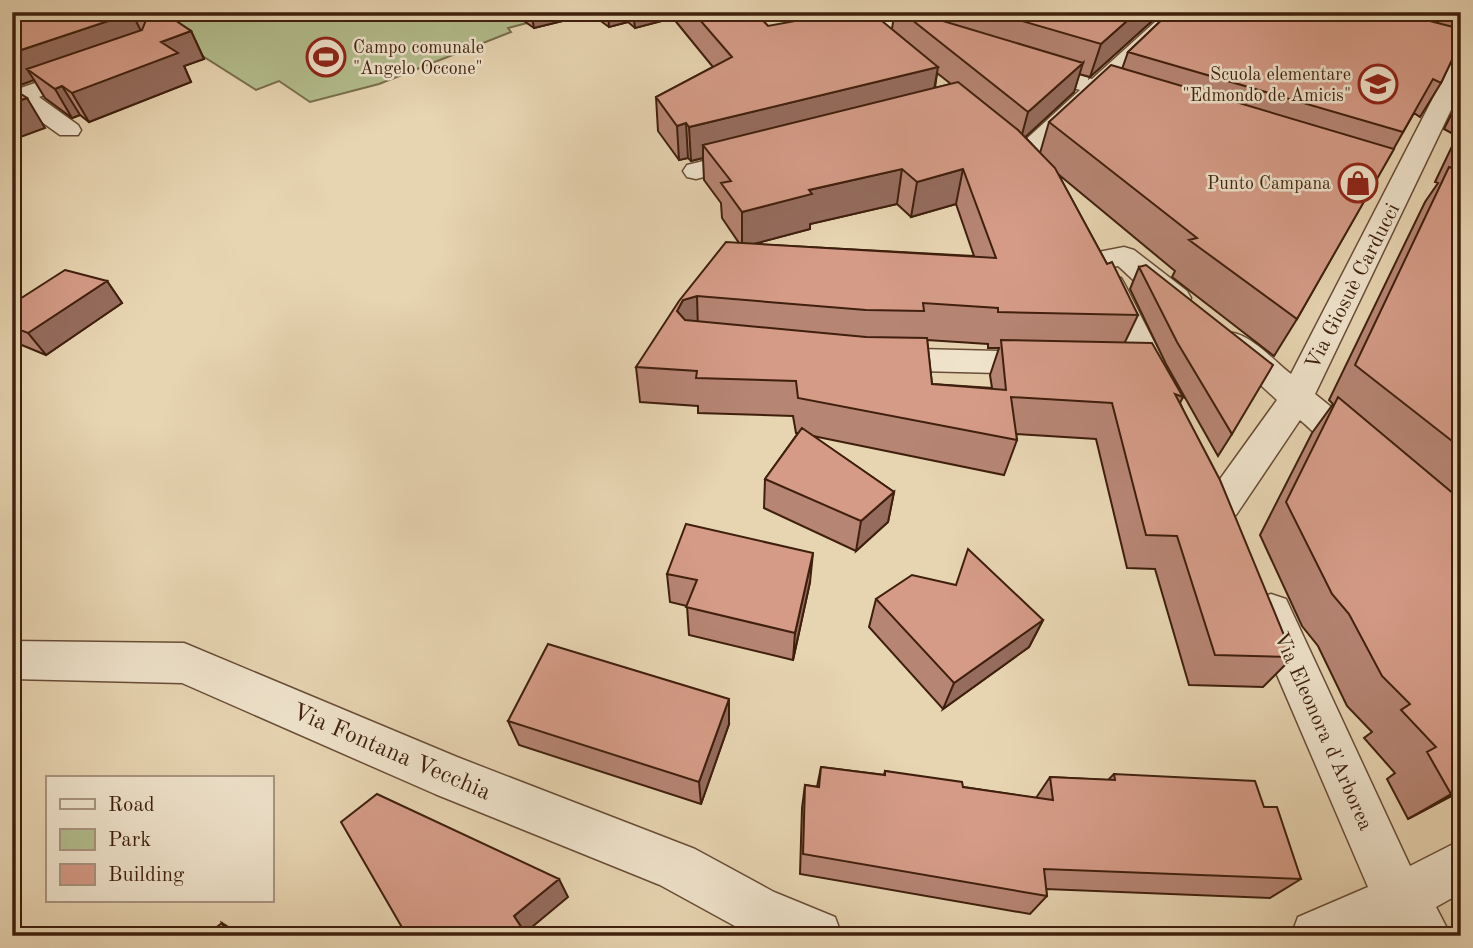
<svg xmlns="http://www.w3.org/2000/svg" width="1473" height="948" viewBox="0 0 1473 948" font-family="'Old Standard TT',serif">
<style>
.green{fill:#b3bd8d;stroke:#796e4d;stroke-width:2}
.lines{fill:none;stroke-linecap:round;stroke-linejoin:round}
.minor-casing{stroke:#694c36;stroke-width:3}
.minor{fill:#efe3cc;fill-rule:evenodd}
.wall{fill:#b78574;stroke:#3f1f0d;stroke-width:2;fill-rule:evenodd}
.shaded-wall{fill:#956c5e;stroke:#3f1f0d;stroke-width:2}
.building{fill:#d59b87;stroke:#3f1f0d;stroke-width:2}
.labels{text-anchor:middle;stroke-width:5;stroke-linejoin:round;paint-order:stroke}
.far-poi-label{font-size:18px;fill:#3f1f0d;stroke:#efe3cc;text-anchor:end}
.street-label{font-size:21px;fill:#3f1f0d;stroke:#efe3cc}
.near-street-label{font-size:24px;fill:#3f1f0d;stroke:#efe3cc}
</style>
<rect width="100%" height="100%" fill="#e7d4b1"/>
<filter id="stains"><feTurbulence type="fractalNoise" baseFrequency=".00286" numOctaves="4"/><feColorMatrix values="0 0 0 0 .2 0 0 0 0 .09 0 0 0 0 .02 0 0 0 .5 -.17"/></filter>
<radialGradient id="worn" r=".72"><stop offset=".6" stop-color="#630" stop-opacity="0"/><stop offset="1" stop-color="#630" stop-opacity=".3"/></radialGradient>
<path class="green" d="M166 12H511L527 23 508 28 511 32 379 84 310 102 279 81 256 90 149 22 164 17Z"/>
<g class="lines">
<defs>
<path id="minor" d="M842 12H874L949 35 952 40 941 47 933 45 845 16Z
M1166 12H1188L1113 85 1146 95 1150 100 1146 105 1138 107 1101 96 1029 163H1011L1007 158 1011 153 1080 90 1022 72 1019 67 1022 62 1030 60 1092 79Z
M1406 34 1461 51V89L1315 394 1372 440 1377 450 1372 460C1343 468 1321 437 1300 420L1236 515 1223 519 1210 515 1204 504 1210 493 1277 400 1213 341 1218 333C1245 326 1270 358 1291 374L1449 67 1448 62 1398 46 1395 41 1398 36Z
M87 65 98 72 95 77 39 97 78 125 81 130 78 135H60L18 105 12 106V91Z
M753 149 762 152 766 157 762 162 696 179 687 177 683 171 687 165Z
M1124 247 1134 250 1187 291 1191 298 1187 305C1160 312 1137 282 1118 266L1098 269 1088 266 1083 260 1088 254Z
M1110 276 1121 278 1125 285 1177 387 1172 395 1160 399 1148 395 1143 387 1095 285 1099 278Z
M880 348 1043 352 1055 355 1059 363 1055 371 1043 374 880 370 868 367 864 359 868 351Z
M1271 594 1286 599 1410 866 1461 840V893L1436 907 1451 936H1393L1389 931 1378 936H1291L1298 917 1368 887 1250 612 1256 599Z
M12 641 184 643 457 757 695 849 774 892 835 917 842 936H753L660 885 435 794 182 683 12 679Z"/>
</defs>
<use href="#minor" class="minor-casing"/>
<use href="#minor" class="minor"/>
</g>
<path class="wall" d="M12 12 165 14 191 31 204 59 184 66 191 82 89 122 80 115 72 118 45 98 34 80 12 88Z
M511 12H755L768 26 892 29 894 16 882 12H1162L1090 77 1079 74 1074 92 1025 137 1040 153 1049 122 1122 69 1128 52 1170 12H1461V48L1458 47 1441 83 1420 117 1414 113 1297 319 1274 356 1172 277 1175 271 1058 174 1107 264 1138 315 1125 342 1183 397 1180 403 1293 657 1263 687 1189 685 1155 569 1127 568 1096 439 1016 434 1017 440 1004 475 813 436 894 492 888 522 856 551 764 508 765 479 798 433H796L793 416 698 413V406L640 402 636 367 739 243 722 218 721 203 704 180 703 158 691 161 688 158 679 160 658 131 656 97 713 67 673 18 635 28 628 22 609 27 591 14 534 28ZM937 73 951 84 935 88ZM897 204 911 217 956 204 974 256 753 244 810 229V224ZM927 340 988 344V348H999L990 375 992 388 932 384Z
M1461 95V791L1408 819 1387 779 1395 773 1364 738 1372 732 1347 706 1318 646 1302 626 1260 535 1312 433 1333 404 1329 400 1425 202 1438 183 1435 182 1457 136 1444 129Z
M1139 267 1232 434 1218 456 1166 364 1130 289Z
M107 281 122 303 46 355 12 341V304Z
M667 574 810 582 793 660 689 635 687 606 670 602Z
M876 599 1043 620 1029 647 943 709 869 627Z
M508 721 729 724 701 804 519 745Z
M821 767 884 775 885 771 963 787 1036 798 1050 777 1108 780 1114 774 1264 807 1301 879 1270 898 1046 889 1047 896 1030 914 800 874 802 808 805 785 817 787Z"/>
<path class="shaded-wall" d="M531 12H590L591 14 534 28Z
M608 12H627L628 22 609 27Z
M633 12H672L673 18 635 28Z
M1137 12H1162L1090 77 1101 44Z
M132 13 146 41 27 69 34 80 12 88V53Z
M191 31 204 59 184 66 191 82 89 122 72 93 161 42Z
M1083 63 1074 92 1020 142 1028 112Z
M938 67 932 101 703 145V158L691 161 689 127Z
M62 86 80 115 72 118 55 89Z
M27 98 45 128 12 140V103Z
M686 123 688 158 679 160 677 126Z
M902 169 897 204 810 224V229L742 247V212L809 190Z
M963 169 956 204 911 217 917 182Z
M107 281 122 303 46 355 28 333Z
M697 296 698 331 685 336 677 311 683 300Z
M894 492 888 522 856 551 861 521Z
M813 553 810 582 793 660 795 633Z
M1043 620 1029 647 943 709 954 683Z
M729 699V724L701 804 699 782Z
M1461 788V791L1408 819 1451 794Z
M559 879 568 897 526 932 528 936H527L514 916Z
M12 915 20 936H12Z
M222 923 243 936H228Z"/>
<path class="building" d="M12 12H163L191 31 161 42 178 53 72 93 62 86 55 89 27 69 142 30 146 20 132 13 12 53Z
M693 12H755L768 26 844 12H871L938 67 689 127 686 123 677 126 656 97 732 57Z
M902 12H913L1083 63 1028 112Z
M991 12H1137L1101 44Z
M1170 12H1395L1461 29V41L1441 83 1433 79 1403 132 1128 52Z
M1111 65 1394 149 1297 319 1189 240 1197 238 1049 122Z
M958 82 1018 130 1055 168 1107 264 1112 262 1138 315 998 312V308L923 303 924 311 866 310 697 296 683 300 677 311 685 320 866 337 927 338 932 384 1006 390 1001 340 1152 343 1183 397 1175 394 1220 480 1293 657 1215 655 1177 536 1146 535 1112 403 1011 397 1017 440 798 398 796 381 696 378 697 371 636 367 679 301 726 242 996 258 963 169 917 182 902 169 809 190 812 194 742 212 721 183 731 181 703 145Z
M12 88 27 98 12 103Z
M1449 167 1461 171V448L1355 365Z
M1146 265 1273 365 1232 434 1177 342 1139 267Z
M65 270 107 281 28 333 12 327V304Z
M1338 397 1461 500V788L1451 794 1427 752 1436 747 1401 710 1410 704 1382 676 1349 614 1332 594 1286 502Z
M802 428 894 492 861 521 765 479Z
M686 524 813 553 795 633 686 607 697 580 667 574Z
M968 549 1043 620 954 683 876 599 912 575 956 585Z
M548 644 729 699 699 782 508 721Z
M821 767 885 775V771L962 782 963 787 1053 800 1050 777 1115 780 1114 774 1255 781 1264 807H1277L1301 879 1044 869 1047 896 803 854 805 785 819 787Z
M377 794 559 879 514 916 527 936H407L341 822Z
M222 923 228 936H205Z"/>
<defs>
<symbol id="stadium-ring" viewBox="-11 -11 22 22"><circle r="9.5" fill="#efe3cc" stroke="#8f2418" stroke-width="1.5"/><path d="M0-5a6.5 5 0 1 0 0 10a6.5 5 0 1 0 0-10ZM-3.5-1.8h7v3.6h-7Z" fill="#8f2418"/></symbol>
<symbol id="school-ring" viewBox="-11 -11 22 22"><circle r="9.5" fill="#efe3cc" stroke="#8f2418" stroke-width="1.5"/><path d="M0-5L7-2L0 1L-7-2ZM-4 1L0 2.5L4 1V4Q0 6-4 4Z" fill="#8f2418"/></symbol>
<symbol id="shop-ring" viewBox="-11 -11 22 22"><circle r="9.5" fill="#efe3cc" stroke="#8f2418" stroke-width="1.5"/><path d="M-5-2.5h2.3a2.7 3.5 0 0 1 5.4 0H5L5.5 6h-11ZM-1.5-2.5h3a1.5 2.3 0 0 0-3 0Z" fill="#8f2418"/></symbol>
</defs>
<g fill-rule="evenodd">
<use href="#stadium-ring" x="304" y="35" width="44" height="44"/>
<use href="#school-ring" x="1356" y="62" width="44" height="44"/>
<use href="#shop-ring" x="1336" y="161" width="44" height="44"/>
</g>
<g class="labels">
<g class="far-poi-label">
<text x="353" y="53" text-anchor="start">Campo comunale<tspan x="353" dy="21">"Angelo Occone"</tspan></text>
<text x="1351" y="80">Scuola elementare<tspan x="1351" dy="21">"Edmondo de Amicis"</tspan></text>
<text x="1331" y="189">Punto Campana</text>
</g>
<g class="street-label">
<text transform="translate(1352 286) rotate(-63)" y="7">Via Giosuè Carducci</text>
<text transform="translate(1324 731) rotate(66)" y="7">Via Eleonora d'Arborea</text>
</g>
<g class="near-street-label">
<text transform="translate(392 751) rotate(23)" y="8">Via Fontana Vecchia</text>
</g>
</g>
<rect width="1473" height="948" fill="none" stroke="#e7d4b1" stroke-width="42"/>
<rect x="14" y="14" width="1445" height="920" fill="none" stroke="#3f1f0d" stroke-width="3.5"/>
<rect x="21" y="21" width="1431" height="906" fill="none" stroke="#3f1f0d" stroke-width="2"/>
<rect x="46" y="776" width="228" height="126" fill="#efe3cc" stroke="#a99580" stroke-width="2"/>
<rect x="60" y="799" width="35" height="10" fill="#efe3cc" stroke="#a99580" stroke-width="2"/>
<text x="108" y="811" font-size="21" fill="#3f1f0d">Road</text>
<rect x="60" y="829" width="35" height="21" fill="#b3bd8d" stroke="#a99580" stroke-width="2"/>
<text x="108" y="846" font-size="21" fill="#3f1f0d">Park</text>
<rect x="60" y="864" width="35" height="21" fill="#d59b87" stroke="#a99580" stroke-width="2"/>
<text x="108" y="881" font-size="21" fill="#3f1f0d">Building</text>
<rect width="100%" height="100%" filter="url(#stains)"/>
<rect width="100%" height="100%" fill="url(#worn)"/>
</svg>
